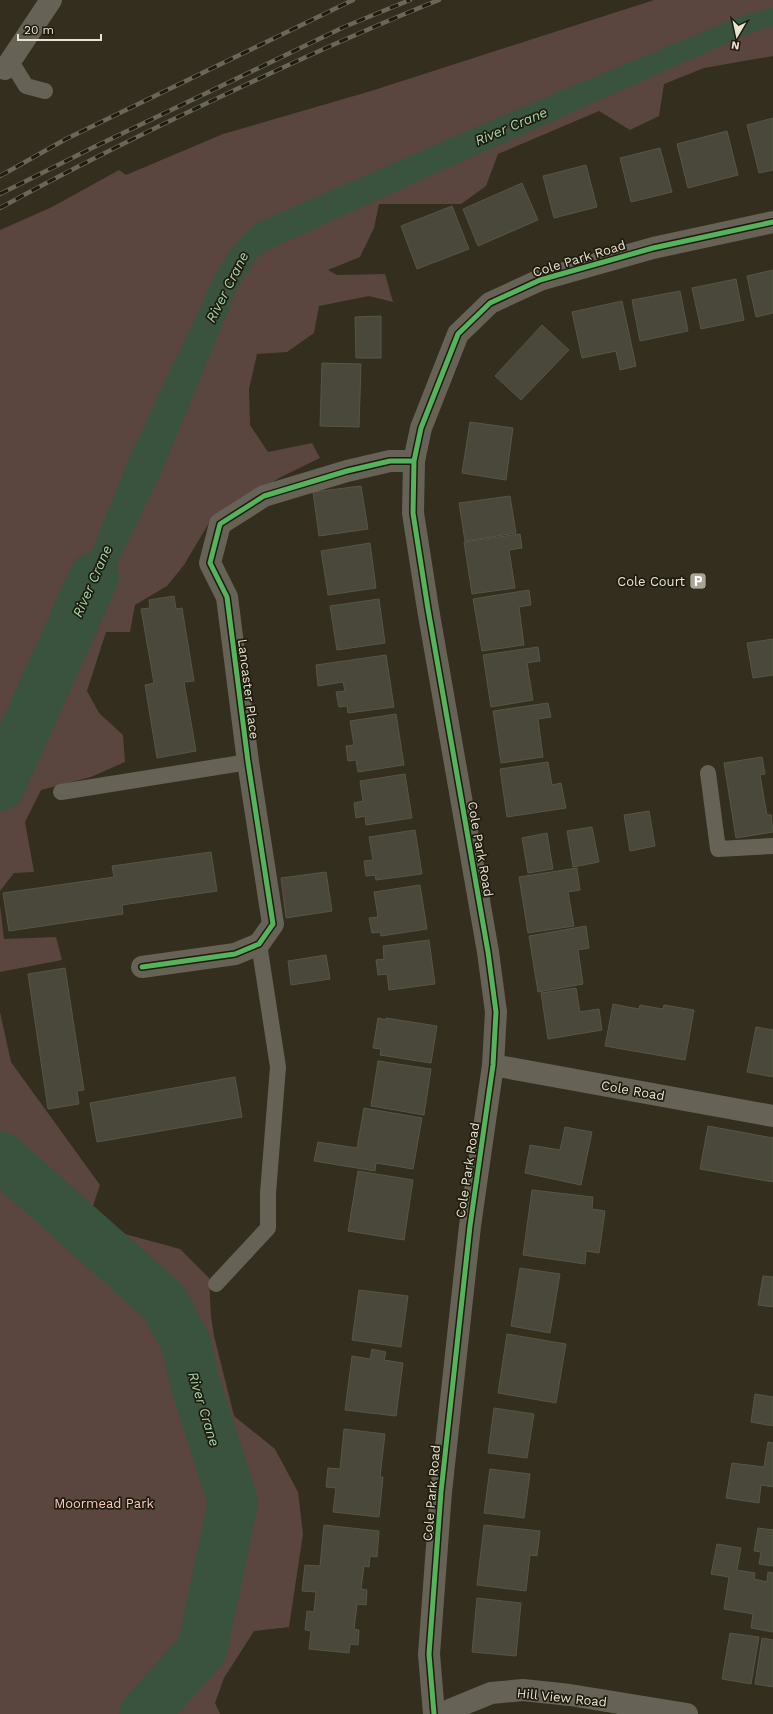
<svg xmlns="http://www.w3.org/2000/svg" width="773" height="1714" viewBox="0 0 773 1714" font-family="'Work Sans',sans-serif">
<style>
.green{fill:#5a463f}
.water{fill:#3a533e}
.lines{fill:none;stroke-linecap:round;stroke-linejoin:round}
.river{stroke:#3a533e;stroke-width:50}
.building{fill:#49483b;stroke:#565646}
.service{stroke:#666256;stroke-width:16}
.minor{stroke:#666256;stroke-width:22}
.rail-casing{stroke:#6a665a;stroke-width:4.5}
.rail{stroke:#1f1b0e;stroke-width:3;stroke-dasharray:9;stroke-linecap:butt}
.cycleway-casing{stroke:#1f1b0e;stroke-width:8}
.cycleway{stroke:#56b35d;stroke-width:5}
.labels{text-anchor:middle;stroke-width:3.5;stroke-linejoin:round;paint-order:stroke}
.street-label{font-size:13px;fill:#e9e4d2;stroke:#1f1b0e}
.poi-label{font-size:13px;fill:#e9e4d2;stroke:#1f1b0e;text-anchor:end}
.park-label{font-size:13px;fill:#ffcabc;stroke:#1f1b0e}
.water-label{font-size:14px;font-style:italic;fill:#a4d7ad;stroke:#1f1b0e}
</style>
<rect width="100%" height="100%" fill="#332e1d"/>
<path class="green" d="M654 0H773V56L704 68 664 84 659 116 630 130 599 111 498 154 486 186 461 204H379L374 228 360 257 328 270 337 275 385 274 393 302 369 296 319 306 314 333 287 352 257 354 249 389 250 425 268 452 312 443 320 458 279 478 209 523 184 565 167 586 135 605 130 632H106L87 691 99 713 123 735 125 762 91 777 41 790 25 822 34 872 14 873 0 891V731L13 707 12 704 0 730V230L52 207 119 170 126 175 223 134 371 91Z
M0 906 4 939 56 937 62 960 0 972Z
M0 1012 11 1062 100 1185 90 1215 125 1234 180 1249 209 1278 211 1316 214 1336 234 1416 275 1449 298 1492 303 1534 289 1627 254 1631 224 1678 215 1703 220 1714H0Z"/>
<path class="water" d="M773 7V26L748 34 445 169 266 251 257 257 238 287 162 471 78 647 58 636 130 456 213 280C225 255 236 241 257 223L520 108 736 18Z"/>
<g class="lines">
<path class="river" d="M0 786 94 577
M0 1156 164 1302 187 1346 194 1379 233 1502 202 1650 144 1714"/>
</g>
<path class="building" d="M773 118V170L759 173 747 125Z
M727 131 738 175 688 188 677 144Z
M660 148 672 192 631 202 620 158Z
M586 165 597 207 554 218 543 176Z
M522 183 538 220 478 246 463 209Z
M452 206 469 249 417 269 401 226Z
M773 270V313L756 317 747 276Z
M736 279 744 320 701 329 692 288Z
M680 291 688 331 640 341 632 300Z
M622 301 636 366 620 370 616 351 582 358 572 312Z
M381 316V358H356L355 317Z
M542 325 569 350 521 400 495 376Z
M322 363 361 364 359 427 320 426Z
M470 422 513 428 506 480 462 473Z
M361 486 368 529 319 536 313 492Z
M510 496 516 533 465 541 459 503Z
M520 534 522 548 509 550 515 588 472 594 464 542Z
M370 543 376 588 328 595 321 551Z
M529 590 531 605 519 607 524 645 482 651 473 599Z
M174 596 176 609 182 608 194 681 184 682 196 751 157 758 145 685 154 683 141 609 150 608 149 600Z
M379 599 385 643 337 650 330 606Z
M773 639V675L753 678 747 643Z
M538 647 540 661 527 663 533 700 491 707 483 655Z
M386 655 394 707 348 713 347 706 339 707 336 692 345 691 343 682 318 686 316 665Z
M548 703 551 717 538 719 543 757 501 763 493 711Z
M396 714 404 765 358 772 356 760 348 761 346 746 354 745 350 721Z
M762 757 765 774 760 775 767 815H771L773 832 736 838 724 763Z
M548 762 552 785 561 783 566 808 507 817 500 769Z
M405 774 412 818 366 825 365 816 356 818 354 803 363 801 360 781Z
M649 811 655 846 630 851 624 815Z
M592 827 599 862 573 867 567 831Z
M415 830 422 874 376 880 375 875 366 876 364 861 373 860 369 837Z
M547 833 553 869 528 873 522 838Z
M211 852 217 891 122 905 123 914 9 931 3 893 114 877 112 866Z
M577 868 580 890 568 892 574 926 528 933 519 877Z
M326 872 332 911 286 918 281 878Z
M420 885 427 929 381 936 380 932 372 933 369 918 378 917 374 892Z
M586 926 589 948 578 950 583 984 538 992 529 936Z
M429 940 435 984 389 990 387 974 378 975 376 960 384 959 383 946Z
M326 955 330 979 291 985 288 961Z
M65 968 84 1090 77 1091 79 1104 48 1109 28 974Z
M576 988 580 1012 599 1009 602 1030 548 1039 541 993Z
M613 1004 639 1009 640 1005 663 1009 664 1005 694 1010 685 1060 605 1046Z
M378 1018 386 1020V1018L437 1026 431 1063 380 1055 381 1049 373 1048Z
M756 1027 773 1030V1077L747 1072Z
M378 1061 431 1069 424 1115 371 1106Z
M235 1077 242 1117 97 1142 90 1103Z
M364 1108 422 1118 413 1169 376 1163 375 1171 314 1161 318 1142 357 1148Z
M708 1126 773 1138V1182L700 1169Z
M565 1127 592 1132 581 1185 525 1173 530 1145 560 1150Z
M358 1171 413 1180 404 1240 348 1231Z
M532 1190 593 1197 592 1209 605 1211 599 1253 586 1251 585 1264 523 1255Z
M520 1268 560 1274 550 1333 511 1326Z
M763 1276 773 1277V1307L758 1305Z
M359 1290 408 1296 401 1347 352 1340Z
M507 1334 566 1344 556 1403 498 1393Z
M372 1349 386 1352 384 1360 403 1363 396 1416 345 1410 352 1356 370 1359Z
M755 1394 773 1397V1426L751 1422Z
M494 1408 534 1414 527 1458 488 1453Z
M344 1429 385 1434 380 1477H383L379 1517 333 1512 336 1488 326 1487 328 1468 340 1469Z
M768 1442 773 1443V1487L761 1485 759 1503 726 1498 732 1463 764 1467Z
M490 1469 530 1474 524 1518 484 1513Z
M324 1525 379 1531 377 1557 370 1556 369 1567 364 1566 361 1589 367 1590 366 1605 357 1604 354 1629 359 1630 358 1645 350 1644 349 1653 309 1649 311 1631 305 1630 307 1611 314 1612 316 1592 302 1591 305 1565 320 1566Z
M484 1525 540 1531 537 1556 530 1555 526 1591 477 1585Z
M758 1528 773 1530V1566L759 1564 761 1552 754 1551Z
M717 1544 741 1548 737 1570 755 1573 754 1579 767 1582 768 1572 773 1573V1632L751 1628 753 1614 724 1609 729 1577 711 1574Z
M477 1598 521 1603 516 1656 472 1652Z
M730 1633 759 1637 751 1684 722 1679Z
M762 1638 773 1640V1687L755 1684Z"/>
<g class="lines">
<path class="service" d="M10 60 26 86 45 91
M708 773 718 849 773 846
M61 792 248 762
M216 1284 268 1228V1193L278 1067 259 944"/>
<path class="minor" d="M5 69 51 0
M142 967 235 954 259 944 273 924 248 762 227 597 210 563 220 524 264 496 347 471 390 461H414
M493 1065 773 1116
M434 1714 429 1654 441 1492 470 1226 493 1065 496 1012 488 952 428 609 413 513 414 461 421 428 458 334 490 303 540 280 653 248 773 222
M440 1714 491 1693 523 1690 570 1695 687 1714"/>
<defs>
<path id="rail" d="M0 176 66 139 353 0
M0 194 94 147 344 27 410 0
M0 208C78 165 158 126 239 88 305 57 371 27 439 0"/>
</defs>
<use href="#rail" class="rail-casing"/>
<use href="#rail" class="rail"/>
<defs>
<path id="cycleway" d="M142 967 235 954 259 944 273 924 248 762 227 597 210 563 220 524 264 496 347 471 390 461H414
M434 1714 429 1654 441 1492 470 1226 493 1065 496 1012 488 952 428 609 413 513 414 461 421 428 458 334 490 303 540 280 653 248 773 222"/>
</defs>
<use href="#cycleway" class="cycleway-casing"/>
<use href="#cycleway" class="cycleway"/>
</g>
<defs>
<symbol id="parking-square" viewBox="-11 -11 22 22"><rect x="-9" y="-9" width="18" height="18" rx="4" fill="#a9a493" stroke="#1f1b0e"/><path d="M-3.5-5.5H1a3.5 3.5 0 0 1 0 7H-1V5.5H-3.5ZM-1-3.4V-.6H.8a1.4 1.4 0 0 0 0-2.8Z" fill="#fff"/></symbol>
</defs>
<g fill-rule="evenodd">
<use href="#parking-square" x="688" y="571" width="20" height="20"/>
</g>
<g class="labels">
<g class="street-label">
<text transform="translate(579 258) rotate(-17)" y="5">Cole Park Road</text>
<text transform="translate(249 689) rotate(83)" y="5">Lancaster Place</text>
<text transform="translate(481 849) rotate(80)" y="5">Cole Park Road</text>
<text transform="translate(633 1090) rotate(10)" y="5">Cole Road</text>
<text transform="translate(467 1170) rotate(-81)" y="5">Cole Park Road</text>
<text transform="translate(431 1493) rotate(-85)" y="5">Cole Park Road</text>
<text transform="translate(562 1697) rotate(6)" y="5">Hill View Road</text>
</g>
<g class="poi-label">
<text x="685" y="586">Cole Court</text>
</g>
<g class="park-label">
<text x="104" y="1508">Moormead Park</text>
</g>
<g class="water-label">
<text transform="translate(511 126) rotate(-23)" y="5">River Crane</text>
<text transform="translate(227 287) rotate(-63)" y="5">River Crane</text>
<text transform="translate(92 581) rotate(-66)" y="5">River Crane</text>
<text transform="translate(204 1409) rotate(73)" y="5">River Crane</text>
</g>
</g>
<g transform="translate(737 36) rotate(189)" stroke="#1f1b0e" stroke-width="3" paint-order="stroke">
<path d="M0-3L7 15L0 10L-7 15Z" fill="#e9e4d2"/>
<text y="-6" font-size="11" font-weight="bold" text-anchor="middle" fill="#e9e4d2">N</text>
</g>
<path d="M18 34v6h83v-6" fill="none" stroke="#e9e4d2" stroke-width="2"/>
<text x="24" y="34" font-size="12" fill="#e9e4d2" stroke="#1f1b0e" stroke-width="3" paint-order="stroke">20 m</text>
</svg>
